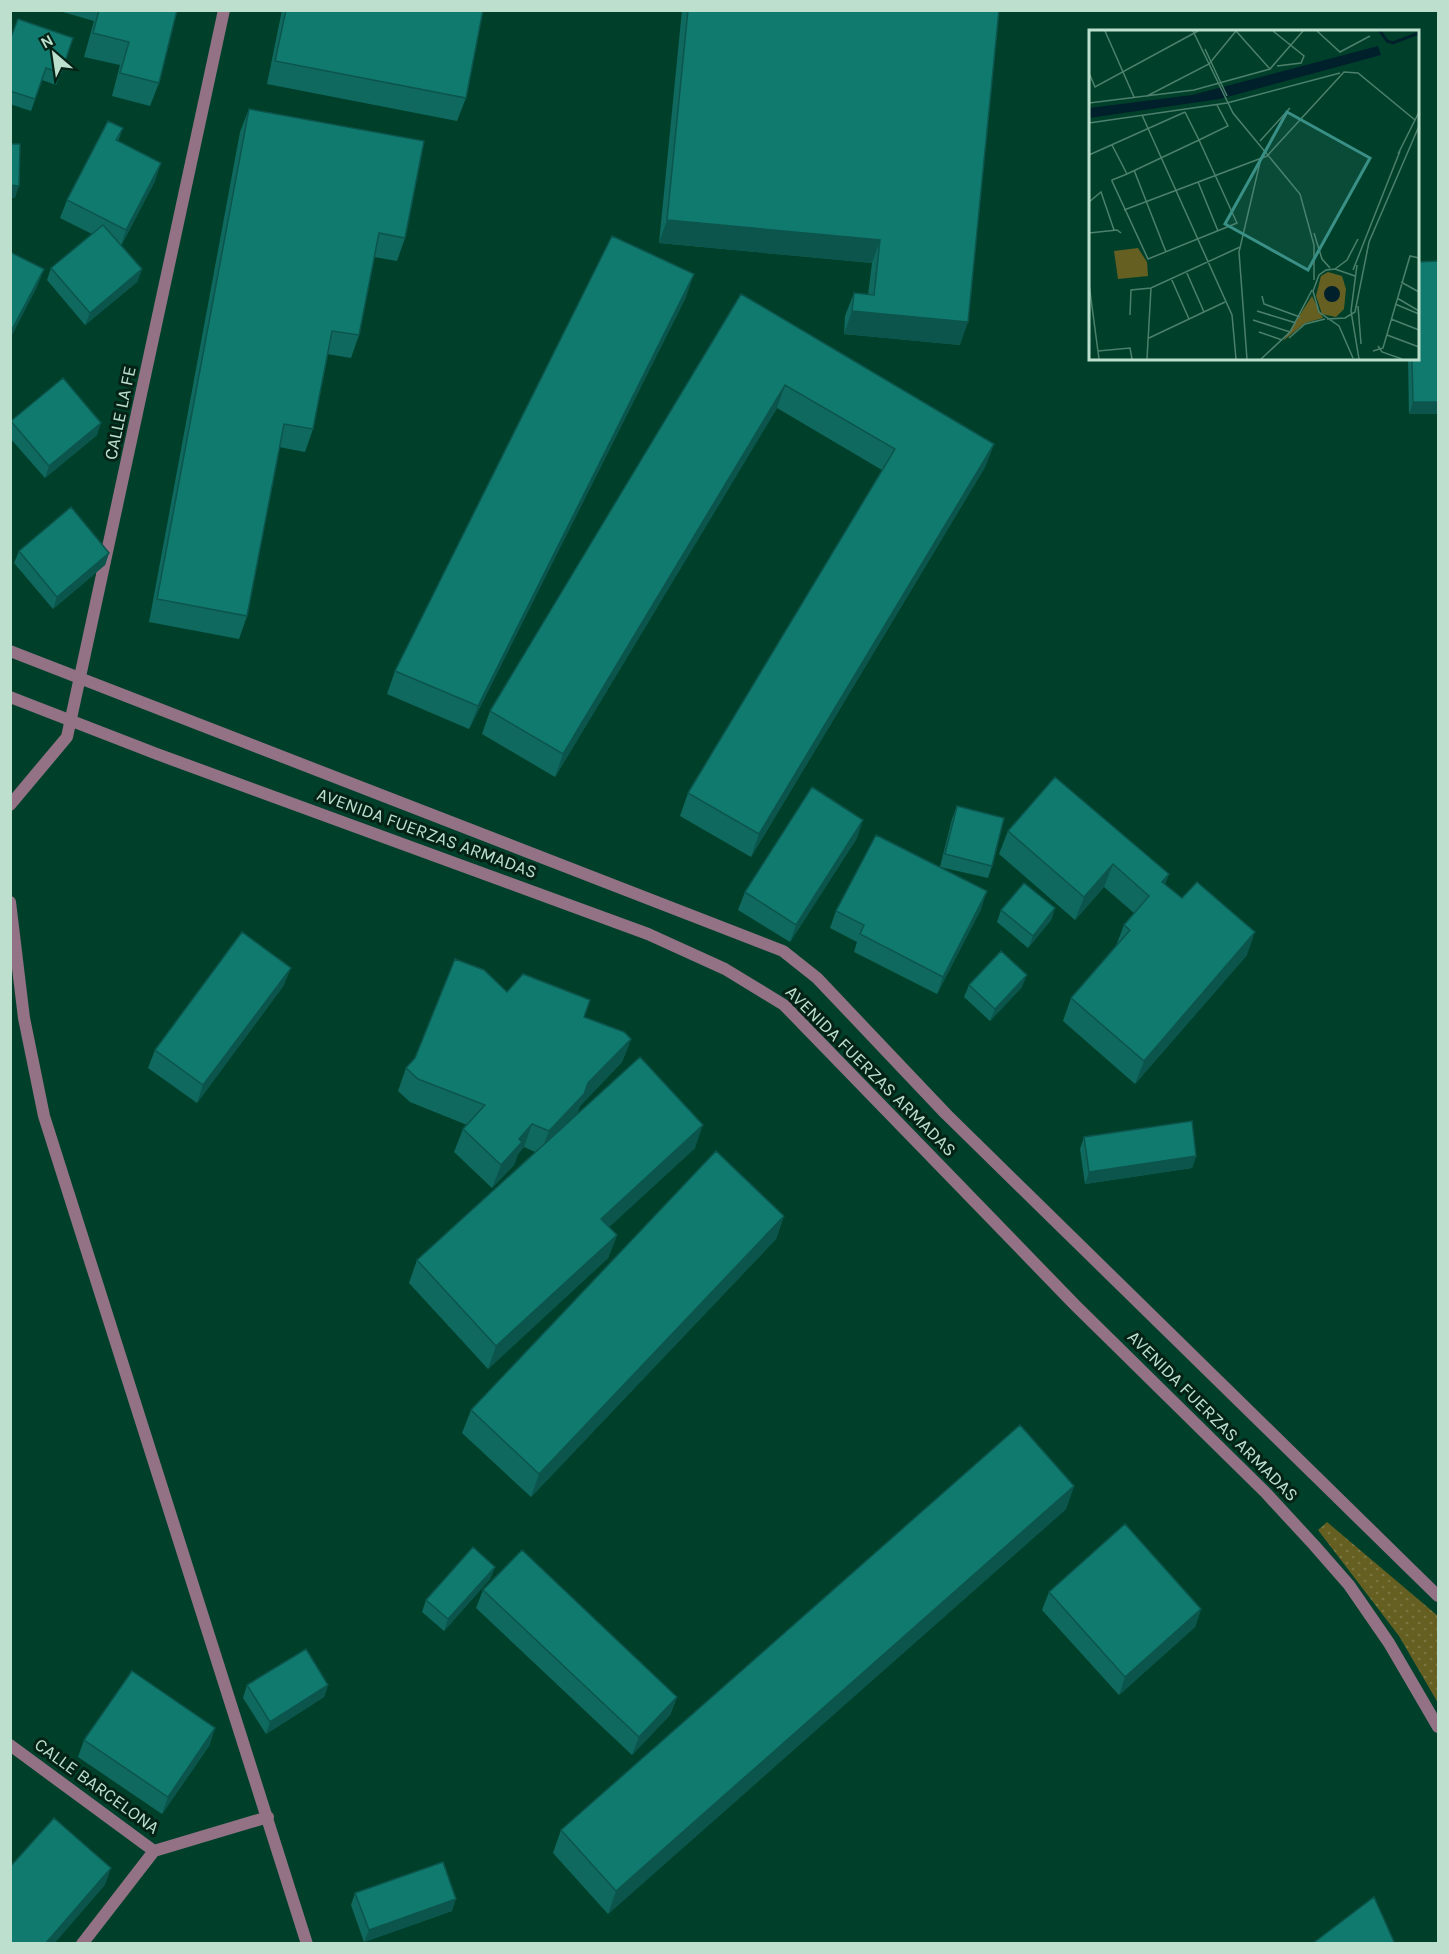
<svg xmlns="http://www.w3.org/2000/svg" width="1449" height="1954" viewBox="0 0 1449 1954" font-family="Karla,sans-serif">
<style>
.green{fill:url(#green-dots)}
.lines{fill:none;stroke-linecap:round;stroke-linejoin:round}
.minor{stroke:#927284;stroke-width:12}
.tertiary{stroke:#927284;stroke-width:12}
.wall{fill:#0f695f}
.shaded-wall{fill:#0c554d}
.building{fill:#117a6e;stroke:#0c554d;stroke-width:1.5}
.labels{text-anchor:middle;stroke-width:6;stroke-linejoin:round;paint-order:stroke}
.street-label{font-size:18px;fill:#bde0ce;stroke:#042316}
.inset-river{fill:none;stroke:#00202b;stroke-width:3}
.inset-road{fill:none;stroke:#4c806c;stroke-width:1.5}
.view{fill:#3a9086;fill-opacity:0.15;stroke:#3a9086;stroke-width:3}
.inset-edge{fill:none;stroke:#bde0ce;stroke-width:3}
</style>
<defs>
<pattern id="green-dots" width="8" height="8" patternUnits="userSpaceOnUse" patternTransform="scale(1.5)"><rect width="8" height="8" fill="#665f22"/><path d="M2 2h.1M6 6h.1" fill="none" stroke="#7a7641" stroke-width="1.8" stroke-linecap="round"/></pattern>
</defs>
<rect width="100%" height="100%" fill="#00402a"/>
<path class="green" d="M1327 1522 1438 1616V1703L1399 1636 1318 1530Z"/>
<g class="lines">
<path class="minor" d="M10 805 67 737 224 10
M10 902 24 1018 44 1116 307 1944
M10 1745 154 1851 82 1944
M154 1851 268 1817"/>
<path class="tertiary" d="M10 651 783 951 817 978 946 1114 1438 1596
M10 697 157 754 648 934 725 969 784 1005 1075 1305 1265 1492 1314 1545 1349 1585 1389 1643 1438 1727"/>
</g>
<path class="wall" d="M56 10H177L159 83 150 106 112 96 120 65 84 57 94 21Z
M282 10H483L466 98 457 121 267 84Z
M682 10H999L960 345 844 334 845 316 854 293 868 295 872 263 659 243Z
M73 38 56 85 42 80 31 111 10 104V40Z
M249 109 405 238 397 261 374 257 359 335 351 358 327 354 313 429 305 452 279 447 247 616 239 639 149 622 240 132Z
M123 128 118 141 155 181 121 246 142 269 137 282 85 325 47 280 51 268 92 234 60 218 67 200Z
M1438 261V414H1409L1408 358H1418Z
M741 294 994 444 985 467 751 857 680 816 688 793 882 470 777 408 555 777 482 734 490 711Z
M686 297 469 729 387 694 395 671Z
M11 421 97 435 45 478 10 438Z
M19 551 109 553 105 565 53 609 14 563Z
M957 806 992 866 988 878 940 867 952 819Z
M1008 831 1169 874 1165 884 1247 955 1135 1084 1063 1021 1071 998 1116 946 1124 925 1134 913 1104 887 1075 920 999 854Z
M857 838 790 942 738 910 745 892Z
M1055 908 1051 920 1028 948 997 922 1001 910Z
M981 909 937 994 854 952 857 942 830 928 836 911Z
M284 985 197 1103 148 1068 155 1050Z
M969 985 1022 987 990 1021 964 997Z
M507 992 584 1017 631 1039 622 1062 580 1106 577 1114 695 1148 609 1227 617 1235 608 1258 488 1369 409 1283 417 1260 535 1152 524 1147 518 1154 514 1165 492 1188 454 1152 463 1129 467 1125 410 1102 398 1091 406 1068 415 1058Z
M1084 1137 1196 1156 1192 1168 1085 1184 1080 1149Z
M784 1216 776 1239 531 1497 462 1433 471 1410Z
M1074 1486 1066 1509 608 1914 553 1853 561 1830Z
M495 1567 490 1579 444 1631 422 1612 426 1600Z
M483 1590 677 1697 670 1715 632 1755 476 1608Z
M1049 1592 1201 1609 1195 1627 1119 1695 1042 1610Z
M247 1685H328L324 1697 266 1734 243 1698Z
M215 1728 209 1746 162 1814 78 1757 84 1740Z
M355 1893 452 1911 364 1942 351 1905Z"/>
<path class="shaded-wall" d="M161 163 155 181 120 248 126 230Z
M10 185 19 186 15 198H10Z
M667 220 880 240 872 263 659 243Z
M44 269 37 287 10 339V333Z
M142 269 137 282 85 325 90 313Z
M694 274 686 297 469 729 478 706Z
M852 311 968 322 960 345 844 334Z
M785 385 777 408 555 777 563 754Z
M1413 402H1438V414H1409Z
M101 423 97 435 45 478 49 466Z
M994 444 985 467 751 857 759 834Z
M109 553 105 565 53 609 57 597Z
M863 820 857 838 790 942 796 925Z
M1113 864 1104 887 1075 920 1084 897Z
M1169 874 1160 897 1162 882Z
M987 891 981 909 937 994 943 977Z
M1055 908 1051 920 1028 948 1033 936Z
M1255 932 1247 955 1135 1084 1144 1061Z
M291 968 284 985 197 1103 203 1085Z
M1027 975 1022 987 990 1021 995 1009Z
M631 1039 622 1062 580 1106 576 1117 540 1154 549 1131 588 1083Z
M532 1124 524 1147 518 1154 514 1165 492 1188 501 1165 519 1139Z
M703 1125 695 1148 593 1242 601 1219Z
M1196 1156 1192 1168 1085 1184 1089 1172Z
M784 1216 776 1239 531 1497 539 1474Z
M617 1235 608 1258 488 1369 496 1346Z
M1074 1486 1066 1509 608 1914 616 1891Z
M495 1567 490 1579 444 1631 448 1619Z
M1201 1609 1195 1627 1119 1695 1125 1677Z
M328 1685 324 1697 266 1734 270 1722Z
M677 1697 670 1715 632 1755 639 1737Z
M215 1728 209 1746 162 1814 168 1797Z
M111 1868 105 1885 54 1944H45Z
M456 1899 452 1911 364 1942 369 1930Z"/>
<path class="building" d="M99 10H177L159 83 120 73 129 42 93 33Z
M286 10H483L466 98 275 61Z
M688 10H999L968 322 852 311 854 293 874 295 880 240 667 220Z
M18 19 73 38 61 73 46 68 35 99 10 91V40Z
M249 109 424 141 405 238 379 233 359 335 332 331 313 429 284 424 247 616 157 599Z
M108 121 123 128 116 140 161 163 126 230 67 200Z
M10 144H20L19 186 10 185Z
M103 225 142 269 90 313 51 268Z
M612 236 694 274 478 706 395 671Z
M10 252 44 269 10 333Z
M1438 261V402H1413L1412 358H1418V262Z
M741 294 994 444 759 834 688 793 895 449 785 385 563 754 490 711Z
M63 378 101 423 49 466 11 421Z
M71 507 109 553 57 597 19 551Z
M1055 777 1169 874 1162 882 1182 898 1197 882 1255 932 1144 1061 1071 998 1130 930 1124 925 1149 896 1113 864 1084 897 1008 831Z
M812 787 863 820 796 925 745 892Z
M957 806 1004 818 992 866 945 854Z
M876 835 987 891 943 977 860 934 864 925 836 911Z
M1024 883 1055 908 1033 936 1001 910Z
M242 932 291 968 203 1085 155 1050Z
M1001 951 1027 975 995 1009 969 985Z
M455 959 484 970 507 992 523 974 590 1000 584 1017 624 1032 631 1039 588 1083 584 1094 549 1131 532 1124 519 1139 522 1142 501 1165 463 1129 485 1105 418 1079 406 1068 415 1058Z
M640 1057 703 1125 601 1219 617 1235 496 1346 417 1260Z
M1192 1121 1196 1156 1089 1172 1084 1137Z
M716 1151 784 1216 539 1474 471 1410Z
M1020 1425 1074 1486 616 1891 561 1830Z
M1125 1524 1201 1609 1125 1677 1049 1592Z
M473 1547 495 1567 448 1619 426 1600Z
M522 1550 677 1697 639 1737 483 1590Z
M306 1649 328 1685 270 1722 247 1685Z
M132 1671 215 1728 168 1797 84 1740Z
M54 1818 111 1868 45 1944H10V1867Z
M443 1862 456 1899 369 1930 355 1893Z
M1374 1897 1395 1944H1312Z"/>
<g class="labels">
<g class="street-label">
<text transform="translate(120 413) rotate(-78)" y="6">CALLE LA FE</text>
<text transform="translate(427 833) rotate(20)" y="6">AVENIDA FUERZAS ARMADAS</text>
<text transform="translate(871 1071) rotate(45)" y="6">AVENIDA FUERZAS ARMADAS</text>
<text transform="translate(1213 1416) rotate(45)" y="6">AVENIDA FUERZAS ARMADAS</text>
<text transform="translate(97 1786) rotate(36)" y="6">CALLE BARCELONA</text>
</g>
</g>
<g transform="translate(1089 30)">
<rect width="330" height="330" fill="#00402a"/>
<path d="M239 242 253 246 257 259 255 279 247 287 233 284 227 266 232 246ZM223 266 234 288 216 293 194 311Z" fill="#665f22"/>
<path d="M49 218 58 232 59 246 29 249 25 221Z" fill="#665f22"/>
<path d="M289 16 292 25 131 69 0 88V78L103 65ZM235 264a8 8 0 1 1 16 0a8 8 0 1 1-16 0Z" fill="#00202b"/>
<path class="inset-river" d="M291 1 298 11 304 13 330 3"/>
<path class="inset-road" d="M16 1 45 67M104 1 144 83 211 164 225 215V250M184 1 215 26 212 33 188 36M228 1 251 22 281 6M116 19 138 66M181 39 214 1M0 43 6 57 109 1M0 73 89 62 105 60 181 39 147 1 120 34 58 66M96 82 110 110 148 193 59 229 23 151V150L38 144 110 110 139 96 128 75M53 85 143 285 147 329M0 93 138 73 251 43M171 111 201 78M23 115 38 144M309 124 330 82M0 125 96 82M45 140 77 222M109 152 129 201M0 172 12 162 25 200M35 180 178 126 255 42 269 43 326 90M0 203 28 200 32 203M225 203 233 229 241 238M268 235 262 281 270 329M246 239 258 230 269 209M264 240 311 121M97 241 115 282M82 248 100 289M312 252 330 262M0 254 10 329M173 266 175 274 211 287M308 268 330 281M306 274 330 284M269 276 272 314M168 281 207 293M41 285 42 260 62 258 151 217M238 289 256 288 266 282 280 212 330 96M302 289 330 300M164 290 201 302M170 302 193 310M298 305 330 317M60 308 136 272M200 308 216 294 236 289M289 316 293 322 313 329M9 321 41 318 43 329M284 321 294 318 321 226 330 228M264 328 250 296 230 282 224 261 230 245 237 240 246 239 266 246M58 329 62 258M158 329 150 222 172 128M172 329 201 302 223 260"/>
<path class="view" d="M198 82 281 128 219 240 136 194Z"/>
<rect width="330" height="330" class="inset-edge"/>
</g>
<rect width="1449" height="1954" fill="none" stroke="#bde0ce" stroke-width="24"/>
<g transform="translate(54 54) rotate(331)" stroke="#042316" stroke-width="4.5" paint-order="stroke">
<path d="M0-4.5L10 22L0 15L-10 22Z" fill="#bde0ce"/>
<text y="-9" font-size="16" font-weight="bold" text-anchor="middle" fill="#bde0ce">N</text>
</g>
</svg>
